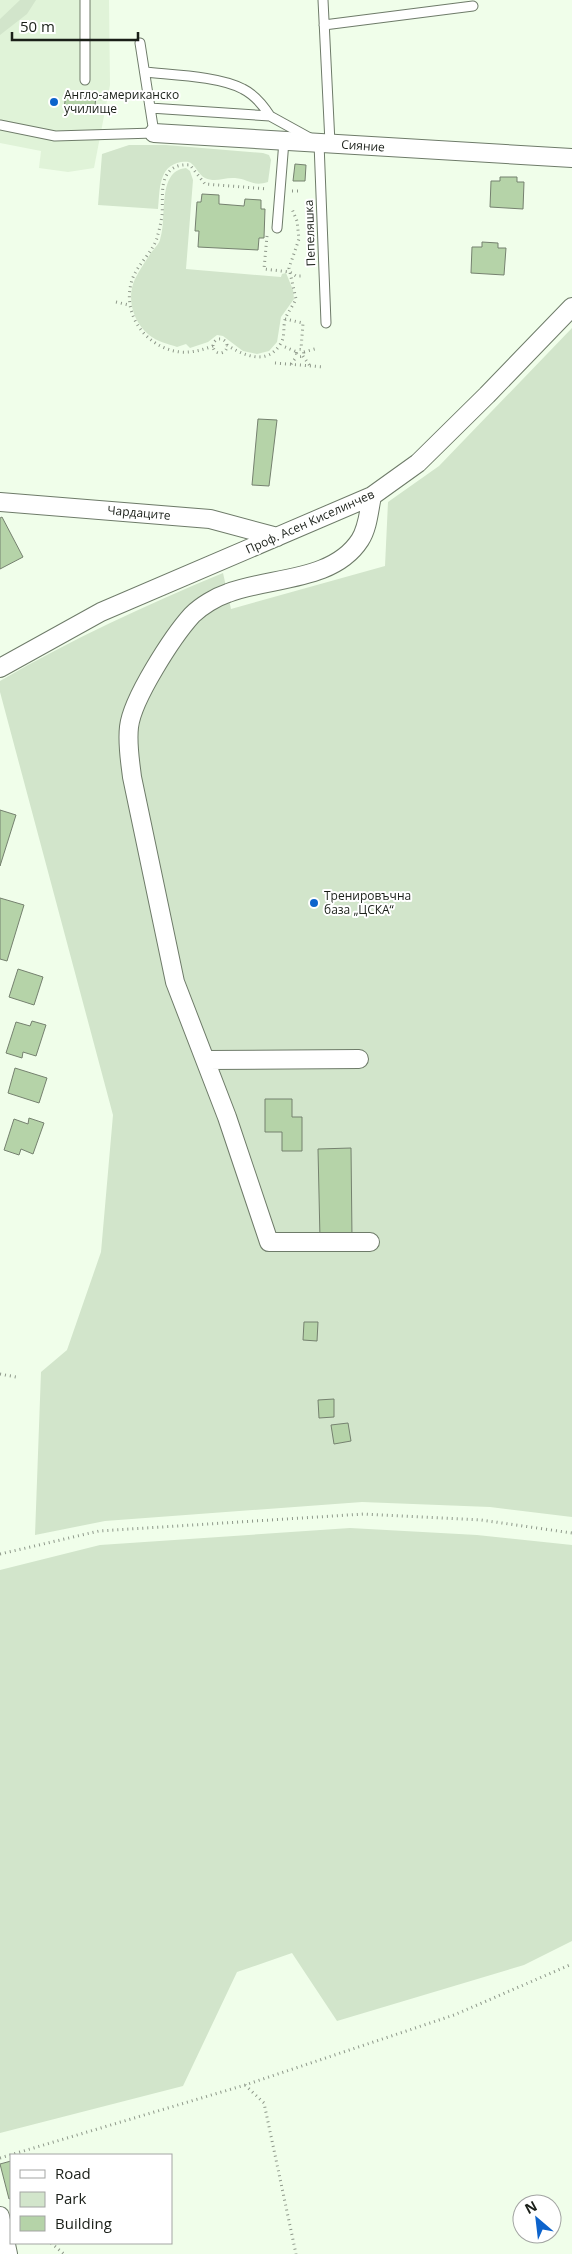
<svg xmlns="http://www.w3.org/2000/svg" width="572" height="2254" viewBox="0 0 572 2254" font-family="'Open Sans',sans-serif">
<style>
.built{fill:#e0f3d8}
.green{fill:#d2e5cb}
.building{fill:#b5d3a8;stroke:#75816f}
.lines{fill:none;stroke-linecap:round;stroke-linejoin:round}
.lane-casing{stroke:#6e7b69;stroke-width:11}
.street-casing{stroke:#6e7b69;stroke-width:20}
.path{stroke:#8e988a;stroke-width:3;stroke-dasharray:1 4;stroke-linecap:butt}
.lane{stroke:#fff;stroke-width:9}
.street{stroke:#fff;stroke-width:18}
.poi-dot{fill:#0c63cc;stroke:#fff;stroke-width:2}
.labels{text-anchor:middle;stroke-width:4;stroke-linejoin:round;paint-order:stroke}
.poi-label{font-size:12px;fill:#1a1f18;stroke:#fff;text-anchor:start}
.street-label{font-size:12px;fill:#1a1f18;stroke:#fff}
</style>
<rect width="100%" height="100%" fill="#f0feea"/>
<path class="built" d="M0 0H109L110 85 94 168 68 172 39 168 41 151 0 143Z"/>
<path class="green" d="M20 0H36L27 14 0 35V19Z
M129 145H166L263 153 269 155 271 160 268 182C252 187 249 179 235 178 224 177 216 183 205 178 199 175 197 168 192 164 189 161 185 162 181 162 158 166 160 190 158 209L98 205 102 154Z
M186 168 190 171 193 180 186 269 281 277 282 274 286 273 293 290 294 299 281 317 277 342 269 351 257 354 243 351 223 336 217 335 208 342 190 348 186 344 177 347C168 344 156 341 149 335 133 322 126 298 135 279 139 271 144 263 149 256 152 250 158 246 160 240 168 218 156 171 186 168Z
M572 328V1517L490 1507 362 1502 105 1521 35 1535 41 1372 67 1350 101 1252 113 1115 0 692V681C72 639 146 605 223 573L231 609 385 566 388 502 439 466Z
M350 1528 477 1535 572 1545V1941L524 1965 337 2021 292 1953 237 1972 183 2086 0 2133V1570L100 1545Z"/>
<path class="building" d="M66 94 96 97 94 113 64 109Z
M295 164 306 165 305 181H293Z
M500 177H517V182H524L523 209 490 207 491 181H500Z
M202 194 219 195V204L244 206 245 199 261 200V209H265L264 238H259L258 250 198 247 199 231H195L197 202H201Z
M482 242 498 243V248H506L504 275 471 273 472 247H482Z
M258 419 277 420 269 486 252 485Z
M2 517 23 557 0 569V518Z
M0 810 16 815 0 866Z
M0 898 24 905 7 961 0 959Z
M18 969 43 977 34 1005 9 997Z
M32 1021 46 1025 36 1056 23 1052 22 1058 6 1053 16 1022 30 1026Z
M15 1068 47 1078 39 1103 8 1093Z
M265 1099H292V1117H302V1151H282V1132H265Z
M29 1118 44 1123 33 1154 21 1149 19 1155 4 1150 14 1119 28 1124Z
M351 1148 352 1238 320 1239 318 1149Z
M304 1322H318L317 1341 303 1340Z
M334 1399V1417L319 1418 318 1400Z
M348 1423 351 1441 334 1444 331 1425Z
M11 2161V2198L9 2199 0 2164Z"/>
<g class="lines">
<defs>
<path id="lane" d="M85 0V80
M323 0 330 143
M324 25 473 6
M145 72C172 75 219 76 243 89 255 95 263 105 270 116
M150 108 270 116 319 143 326 323
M0 125 55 136 154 133 140 43
M277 228 284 141"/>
<path id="street" d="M154 133 572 158
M0 502 210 519 277 537
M0 668 101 612 372 496 418 463 487 395 572 307
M206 1060 359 1059
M370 1242H269L227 1117 175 982 132 777C130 760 127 744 129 727 132 699 173 636 192 615 201 606 216 597 228 593 269 577 333 582 360 540 368 528 369 510 372 496
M0 2216 8 2254"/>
</defs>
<use href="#lane" class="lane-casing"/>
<use href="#street" class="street-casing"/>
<path class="path" d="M292 191H301
M267 236 264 269 290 272 296 276H304
M116 302 129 305
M285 319 303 323 301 349
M213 346a7 7 0 1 1 14 0a7 7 0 1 1-14 0Z
M227 345C244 356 268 366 281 343 285 337 283 327 285 320 287 313 293 306 296 299L289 268 299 239 297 221 292 209
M213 346C202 350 192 353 180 352 146 348 121 314 132 280 137 265 152 253 157 238 159 231 161 223 162 215 163 204 161 188 165 178 170 167 179 164 190 165L205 184 268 189
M285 347 297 352
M296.5 353a3.5 3.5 0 1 1 7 0a3.5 3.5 0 1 1-7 0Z
M304 352 318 348
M303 356 310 366
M275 363 324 367
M291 364 297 356
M0 1374 16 1377
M0 1554 99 1531 364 1514 481 1520 572 1533
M245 2085 264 2103 296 2254
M0 2158 245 2085 454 2015 572 1964
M51 2243 64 2254"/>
<use href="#lane" class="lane"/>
<use href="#street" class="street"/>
</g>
<g class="poi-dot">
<circle cx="54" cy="102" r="5"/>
<circle cx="314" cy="903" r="5"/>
</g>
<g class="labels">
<g class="poi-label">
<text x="64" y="99">Англо-американско<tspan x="64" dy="14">училище</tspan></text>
<text x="324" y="900">Тренировъчна<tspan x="324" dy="14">база „ЦСКА“</tspan></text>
</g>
<g class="street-label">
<text transform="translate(363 146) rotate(4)" y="4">Сияние</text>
<text transform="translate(310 233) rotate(-92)" y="4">Пепеляшка</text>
<text transform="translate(139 513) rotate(5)" y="4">Чардаците</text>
<text transform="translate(310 522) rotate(-24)" y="4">Проф. Асен Киселинчев</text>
</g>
</g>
<rect x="10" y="2154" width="162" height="90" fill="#ffffff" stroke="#a3a5a3"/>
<rect x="20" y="2170" width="25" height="8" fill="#ffffff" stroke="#a3a5a3"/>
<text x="55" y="2179" font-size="15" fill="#1a1f18">Road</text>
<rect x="20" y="2192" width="25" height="15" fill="#d2e5cb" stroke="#a3a5a3"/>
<text x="55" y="2204" font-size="15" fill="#1a1f18">Park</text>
<rect x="20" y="2216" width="25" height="15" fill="#b5d3a8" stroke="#a3a5a3"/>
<text x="55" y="2229" font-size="15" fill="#1a1f18">Building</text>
<g transform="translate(537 2219) rotate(332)"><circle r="24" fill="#ffffff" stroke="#a3a5a3"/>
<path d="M0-4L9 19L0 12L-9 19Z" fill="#0c63cc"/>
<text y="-8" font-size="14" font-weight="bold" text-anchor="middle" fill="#1a1f18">N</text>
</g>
<path d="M12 32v8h126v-8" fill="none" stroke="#1a1f18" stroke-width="2.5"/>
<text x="20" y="32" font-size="15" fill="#1a1f18" stroke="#ffffff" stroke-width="4" paint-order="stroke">50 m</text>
</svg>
